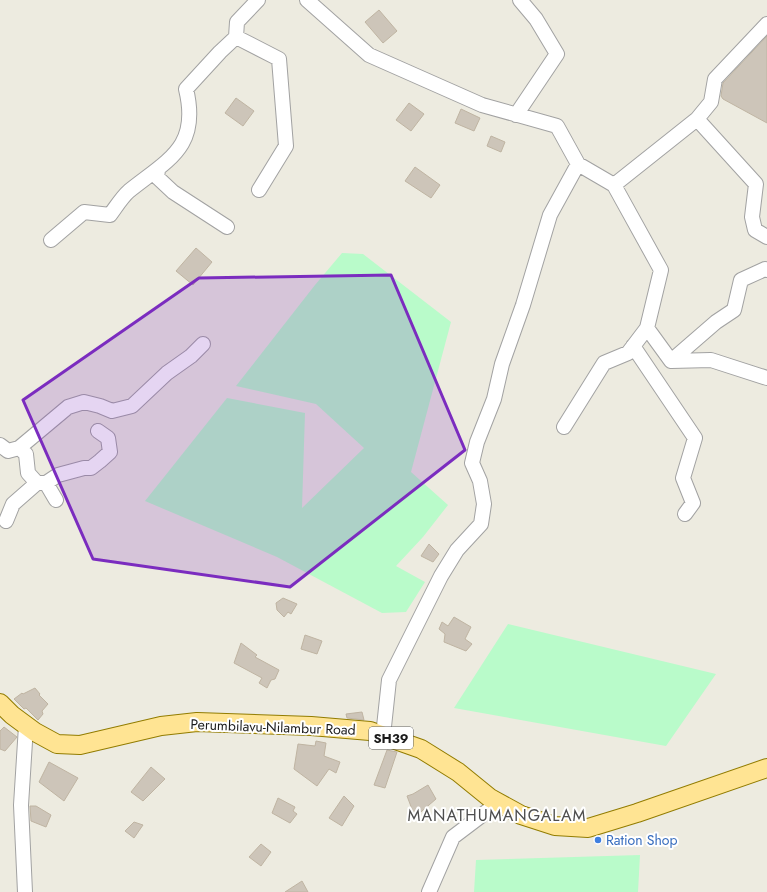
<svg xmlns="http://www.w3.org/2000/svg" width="767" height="892" viewBox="0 0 767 892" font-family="Jost,sans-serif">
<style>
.park{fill:#b9fbca}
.building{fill:#cdc5b9;stroke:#bfb4a2}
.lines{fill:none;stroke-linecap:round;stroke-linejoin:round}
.minor-casing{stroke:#a2a2a2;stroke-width:16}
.major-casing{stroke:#927c00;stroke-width:20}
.minor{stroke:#fff;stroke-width:14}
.major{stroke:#ffe493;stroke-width:18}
.marked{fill:#7b2cbf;fill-opacity:0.2;stroke:#7b2cbf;stroke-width:3;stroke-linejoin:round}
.shop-dot{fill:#3f7fe0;stroke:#fff;stroke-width:1.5}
.labels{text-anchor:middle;stroke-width:4;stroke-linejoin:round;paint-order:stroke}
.shield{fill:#fff;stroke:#5f5f5f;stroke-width:1}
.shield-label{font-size:13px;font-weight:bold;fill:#1b1b1b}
.street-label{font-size:14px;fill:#1b1b1b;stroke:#fff}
.shop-label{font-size:14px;fill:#366cbe;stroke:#fff;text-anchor:start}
.quarter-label{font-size:16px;letter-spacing:1px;fill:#4e4e4e;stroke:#fff}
</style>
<rect width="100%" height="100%" fill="#edebe0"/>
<path class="park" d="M342 253 363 254 451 322 411 472 448 505 423 537 396 566 425 582 406 612 382 613 277 557 145 501 227 398 305 413 302 508 364 448 316 404 236 386 315 285Z
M508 624 716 674 666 746 454 708Z
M640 855 638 892H474L476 860Z"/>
<path class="building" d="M379 10 397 31 383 43 365 22Z
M767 36V123L723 99 721 96 723 83Z
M236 98 254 111 243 126 225 113Z
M409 103 424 114 411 131 396 120Z
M461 109 480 118 474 131 455 123Z
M491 136 505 142 501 152 487 146Z
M415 167 440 185 431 198 405 181Z
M196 248 212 262 193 285 176 271Z
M429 544 439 554 433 562 421 556Z
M283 598 297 604 291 614 288 612 284 617 277 610 276 603Z
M454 617 471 627 465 639 472 644 466 651 444 642 445 634 439 629 442 622 448 626Z
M305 635 322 641 317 654 301 649Z
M241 643 257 655 255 657 279 670 275 679 271 680 267 688 259 683 262 678 234 663Z
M35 688 40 694 39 695 48 704 42 711 43 714 38 720 26 708 24 709 14 699 22 693 23 694Z
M362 712 364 720 347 718 346 714Z
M4 727 17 737 5 751 0 749V731Z
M316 741 326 743 324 756 340 762 336 773 329 769 317 786 294 769 298 744 315 746Z
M387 750 397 752 385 788 374 785Z
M49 762 78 778 64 801 39 782Z
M151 767 165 779 143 801 131 792Z
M428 785 436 799 415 817 407 796 413 794Z
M344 796 354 806 342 826 329 818Z
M278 798 295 807 293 811 297 814 290 823 272 813Z
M30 806H36L51 815 46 827 31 821Z
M134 822 143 825 134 838 125 831Z
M261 844 271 852 261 866 249 857Z
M302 881 308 892H285Z"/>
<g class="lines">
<defs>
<path id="minor" d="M258 0 237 22 236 37 279 59 286 146 259 190
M307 0 369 55 482 105 557 126 578 164 550 215 523 305 502 364 494 399 477 442 472 463 480 481 484 504 481 524 457 550 441 576 389 680 383 736
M516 115 557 54 536 19 520 0
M697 119 711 102 715 79 767 24
M578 164 614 185 661 270 647 328 671 361
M158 170 157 177 173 192 227 227
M614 185 697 119 756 184 752 217 755 230 767 237
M51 240 84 212 110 215C116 207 122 197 129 191 169 159 200 147 186 89L220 52 236 37
M633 346 695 438 683 478 693 503 685 514
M671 361 716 322 734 310 741 280 765 269 767 270
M671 361 711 360 767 378
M564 427 604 363 628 353 647 328
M0 445 8 451 19 448 68 407 84 402 100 406 112 411 132 406 167 373 191 356 203 344
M19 448 26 454 28 473 37 483H46L58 475 84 468H91L100 461 110 452 108 438 98 431
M46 483 56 500
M6 521 13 504 37 483
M25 892 21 805 26 726
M429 892 453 837 498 803"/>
<path id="major" d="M0 703 12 715 35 732 57 744 80 745 161 726 197 722 311 726 370 731 421 749 458 772 490 798 521 815 555 826 588 828 637 813 767 768"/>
</defs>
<use href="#minor" class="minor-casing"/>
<use href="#major" class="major-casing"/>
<use href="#minor" class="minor"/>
<use href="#major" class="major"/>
</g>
<path class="marked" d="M391 275 465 450 290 587 93 559 23 400 199 278Z"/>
<circle class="shop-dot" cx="598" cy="840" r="4"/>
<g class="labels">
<rect class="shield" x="369" y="727" width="44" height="22" rx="3"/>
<g class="shield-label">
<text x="391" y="743">SH39</text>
</g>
<g class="street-label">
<text transform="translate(273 727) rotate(2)" y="5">Perumbilavu-Nilambur Road</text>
</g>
<g class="shop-label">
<text x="606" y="845">Ration Shop</text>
</g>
<g class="quarter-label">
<text x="497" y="821">MANATHUMANGALAM</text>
</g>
</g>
</svg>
